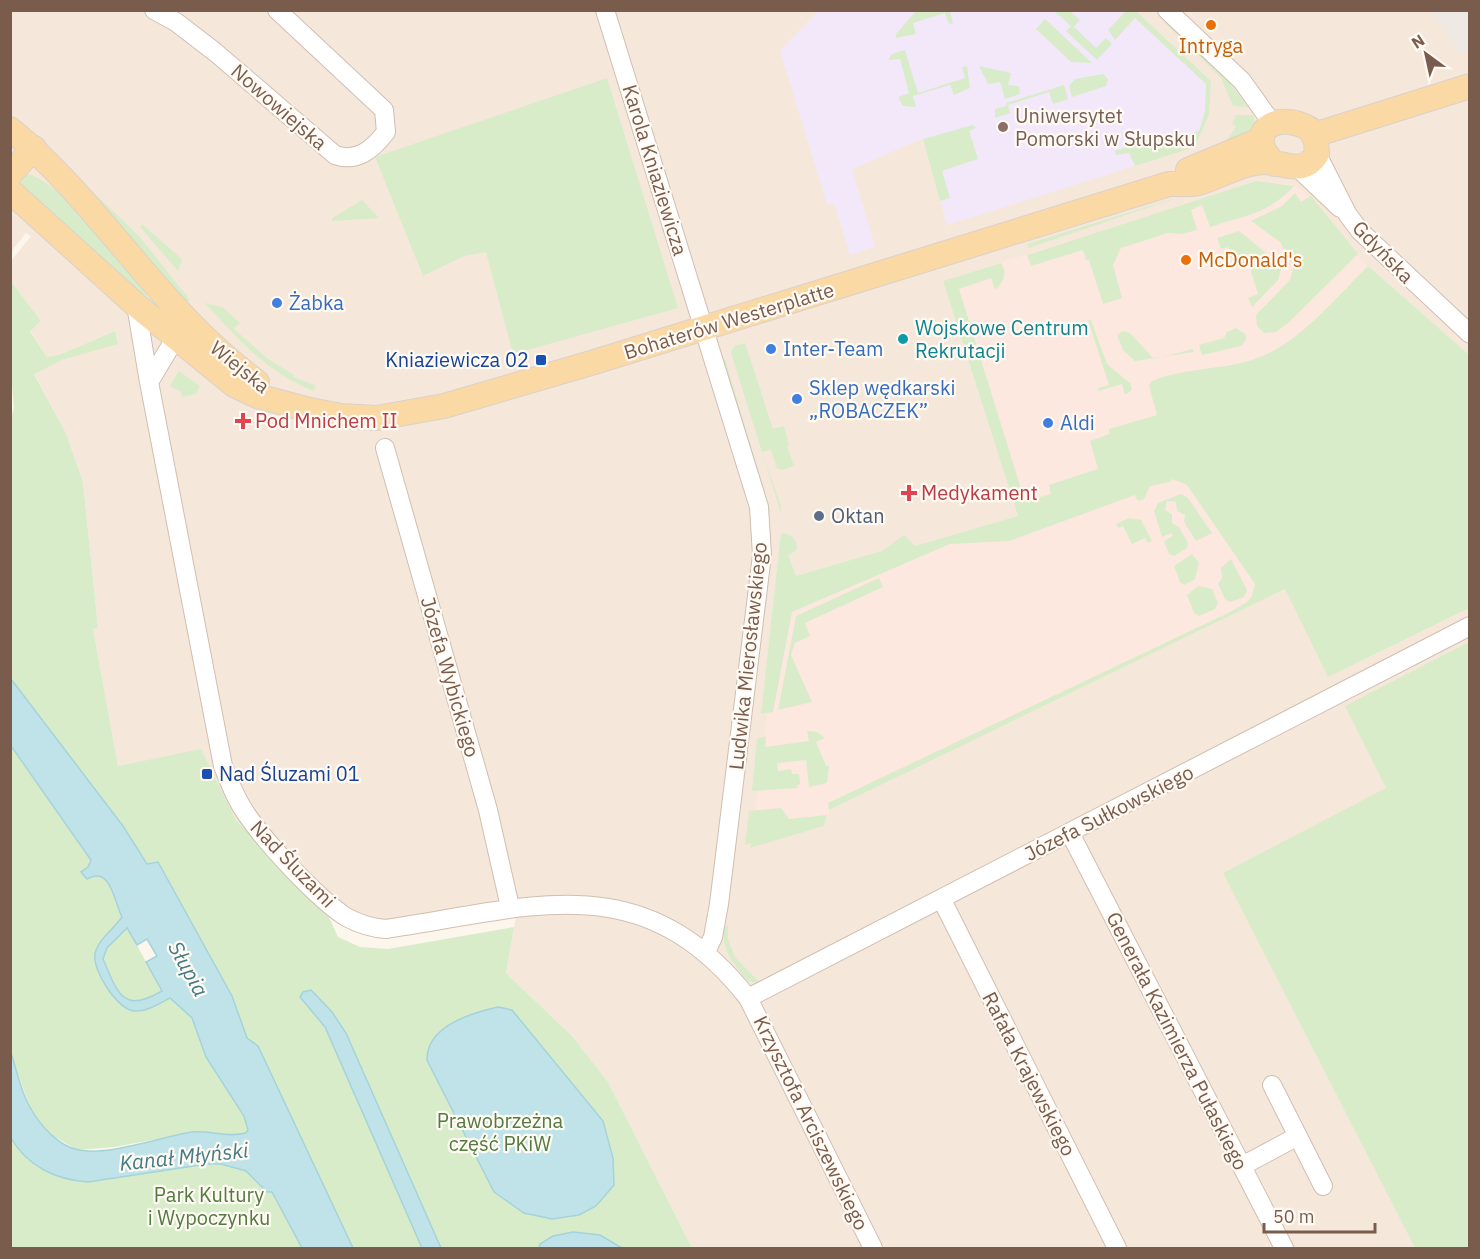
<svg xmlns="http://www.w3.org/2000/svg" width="1480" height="1259" viewBox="0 0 1480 1259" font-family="'IBM Plex Sans',sans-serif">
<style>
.residential{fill:#f5e8da}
.commercial{fill:#fde8e0}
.industrial{fill:#efe9e4}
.education{fill:#f3e8fa}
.green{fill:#d8ecc9}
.water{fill:#bfe3e8;stroke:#a5d3da;stroke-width:1.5;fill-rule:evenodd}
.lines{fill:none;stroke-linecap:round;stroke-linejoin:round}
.minor-casing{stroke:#d1beb0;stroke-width:20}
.major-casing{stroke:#dad1cd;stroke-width:26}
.minor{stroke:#fff;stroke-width:18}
.major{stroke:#fbd9a5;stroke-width:24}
.food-dot{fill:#e8710a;stroke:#fffaf3;stroke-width:2}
.education-dot{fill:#8d6e63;stroke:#fffaf3;stroke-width:2}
.shop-dot{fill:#3f7fe0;stroke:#fffaf3;stroke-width:2}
.culture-dot{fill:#0f9aa8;stroke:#fffaf3;stroke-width:2}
.transit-dot{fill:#1a4fb4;stroke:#fffaf3;stroke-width:2}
.health-dot{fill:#e0444e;stroke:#fffaf3;stroke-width:2}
.service-dot{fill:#5c6f8a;stroke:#fffaf3;stroke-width:2}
.labels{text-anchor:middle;stroke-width:4.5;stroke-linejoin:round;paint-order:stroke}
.food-label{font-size:20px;fill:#c56008;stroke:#fffaf3}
.street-label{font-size:20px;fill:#7a5c4d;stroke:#fffaf3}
.education-label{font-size:20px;fill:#785e54;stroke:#fffaf3;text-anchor:start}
.shop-label{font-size:20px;fill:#366cbe;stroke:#fffaf3;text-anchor:start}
.culture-label{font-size:20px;fill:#0d838f;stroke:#fffaf3;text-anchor:start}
.transit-label{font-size:20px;fill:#164399;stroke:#fffaf3;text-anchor:end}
.health-label{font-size:20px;fill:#be3a42;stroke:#fffaf3;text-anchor:start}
.service-label{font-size:20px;fill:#4e5e75;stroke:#fffaf3;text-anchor:start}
.park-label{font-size:20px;fill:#537a41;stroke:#fffaf3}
.water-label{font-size:21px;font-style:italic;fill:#437c86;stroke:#fffaf3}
</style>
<rect width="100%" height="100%" fill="#fdf6ec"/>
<path class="residential" d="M1186 10 1199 22 1188 11H1469V1248H692L608 1082 573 1037 506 973 519 899 385 920 327 913 236 820 201 750 118 766 93 629 98 627 83 482 66 433 34 373 62 360 118 343 115 331 61 354 47 357 30 330 41 321 11 281V261L31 236 26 233 11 252V11Z"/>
<path class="commercial" d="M1256 181 1293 185 1303 191 1371 271 1187 485 1281 591 830 809 824 826 750 848 784 585 1018 516 943 281Z"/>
<path class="industrial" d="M1432 11H1469V51L1459 54Z"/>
<path class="education" d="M818 11H1136L1211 81 1209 115 1195 147 947 225 923 139 917 141 852 169 875 247 850 255 834 203 827 204 780 51Z"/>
<path class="green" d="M916 11H950L953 23 949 24 945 13 913 23 916 34 896 38V34Z
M1054 11H1070L1080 20 1074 27 1096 48 1106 38 1112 44 1097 60 1066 31 1071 26Z
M1126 11H1136L1211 81 1209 115 1195 147 1135 166 1129 153 1116 155 1115 151 1162 136 1165 142 1199 131 1205 111 1206 84 1135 18 1115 40 1108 30Z
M1045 19 1092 63 1071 62 1036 29Z
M1167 20 1220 70 1248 107 1233 106 1221 78 1165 23Z
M905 50 918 93 965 78 962 67 967 66 970 88 954 95 950 85 913 96 916 107 903 106 898 97 909 93 900 59 888 60 892 54Z
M979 66 1011 73 1008 85 1019 86 1020 94 1005 99 1000 82 988 84Z
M1103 74 1108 79 1106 86 1072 97 1069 86 1075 79Z
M607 78 678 308 513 354 486 252 464 256 423 276 375 157Z
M1064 85 1068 99 1053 104 1049 92 1008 105 1010 113 995 118V109L1006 106V103Z
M1236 115H1253L1256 129 1220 149 1236 127 1232 124Z
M23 125 139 236 190 300 186 302Z
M973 125 976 128 969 131 978 159 942 171 950 198 940 201 923 139Z
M24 174C56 174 124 265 146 291L148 302 19 183Z
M1256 181 1294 186C1267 215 1245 215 1210 227L1202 205 1191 210 1197 230 1182 234 1168 233 1121 248 1113 265 1122 298 1103 304 1089 260H1086L1083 250 1031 266 1027 255Z
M1295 193 1301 202 1311 196 1358 254 1288 323 1276 332 1264 333 1257 326 1256 315 1290 280 1294 265 1280 242 1251 221 1282 206Z
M1185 195 1029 248 1027 244Z
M362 200 379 218 332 221V218Z
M142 224 182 259 178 271 140 227Z
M1239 231 1276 261 1281 270 1278 280 1252 307 1248 298 1258 294 1249 265 1235 268 1228 247 1221 249 1217 238Z
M1001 263C1008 273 1003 283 995 290L991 278 959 289 1022 492 1030 490 1033 499 1051 494 1049 485 1098 469 1090 441 1109 434V429L1157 415 1149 386 1151 382C1171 370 1220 369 1245 362 1295 350 1333 300 1368 266L1469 355V608L1328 677 1285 589 829 810 828 803 1230 612 1247 602 1252 596 1255 584 1187 485 1172 479 1170 482 1150 486 1144 499 1138 501 1135 495 1009 541 950 544 792 612 773 712 761 714 781 533C790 533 800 541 796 551L788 555 796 576 882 551 904 535 915 546 1018 516 943 281Z
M11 281 41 321 30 331 47 357 61 354 115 331 118 344 62 360 34 374 66 433 83 482 98 628 93 629 118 766 201 749 236 820 327 913 338 937 360 947 388 949 514 927 506 973 573 1037 608 1082 692 1248H353L328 1196 282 1117 275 1083 258 1046 247 1038 232 996 158 863 148 864 123 826 11 679 10 422 14 408 10 360Z
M205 303 222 307 240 323 234 329 268 359 294 375 293 377 315 385 314 391C267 373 238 339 205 303Z
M1088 320H1091L1107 364 1130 383 1132 390 1125 395 1122 384 1099 391 1098 388 1109 385Z
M1236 328 1245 334 1246 340 1241 346 1202 355 1199 345 1224 338 1227 332Z
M1123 331 1130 333 1154 359 1193 349 1194 352 1135 361 1123 350 1117 335Z
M745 343 773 429 784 426 789 445 787 446 794 466 783 470 777 468 771 450 762 452 781 506V513L731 353 734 346Z
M725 359 771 513 767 511 722 361Z
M179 371 200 386 196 394 182 397 181 392 170 386Z
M1181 494 1188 498 1212 533 1196 541 1184 522 1185 515 1177 511 1176 502 1167 501 1165 510 1172 514V523L1179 527 1188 543 1187 548 1174 556 1169 554 1164 541 1173 536 1171 533 1162 537 1154 511 1158 503Z
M1129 518 1141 520 1152 541 1148 543 1145 538 1132 544 1123 526 1118 528 1116 524Z
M1192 554 1199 563 1195 579 1184 585 1180 582 1174 566Z
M1231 559 1247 590 1244 597 1231 602 1225 599 1218 584 1222 578 1221 568Z
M879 578 883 587 805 623 810 636 795 643 791 655 812 702 778 710 796 616Z
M1198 586 1212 589 1218 603 1215 609 1199 616 1194 613 1187 595Z
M1469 642V1248H1415L1223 873 1386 788 1345 706Z
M807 731 817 732 825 738 816 742 826 766H829L827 783 809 787 806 760 777 763 778 771 791 769 792 774H799L800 784 797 785 798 788 752 791 757 739 766 736 765 747 809 741Z
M10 746 91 860 88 867 82 871 101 876 109 882 119 911 146 962 162 990 192 1018 206 1057 244 1116 248 1130 247 1133 234 1136 194 1132 115 1147 77 1150 55 1137 41 1124 30 1107 10 1053Z
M781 808 789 819 827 815 824 826 750 848 751 843 745 845 749 811Z
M728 925V939L735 957 761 984 748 981C734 964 721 951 724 928Z
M10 1138 27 1159 42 1169 88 1182 207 1164H221L246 1171 267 1191 272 1192 302 1248H11Z"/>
<path class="water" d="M11 679 123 826 147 864 158 862 232 996 247 1038 258 1046 353 1248H302L272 1192H267L246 1171 221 1164H207L88 1182C56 1180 27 1166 11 1138V1053C17 1071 21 1093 31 1109 40 1125 59 1147 79 1150 110 1156 160 1137 192 1132 210 1130 228 1138 246 1133L248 1130 244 1116 206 1057 192 1018 170 998C160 1003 147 1012 135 1011 118 1011 92 970 95 954 98 939 114 929 122 917 114 902 111 865 87 879L81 872 88 867 91 860 11 746ZM127 928 137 945 147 939 157 956 146 962 162 991C123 1014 118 994 103 959L107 948Z
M311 990 332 1012 346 1033 441 1248H422L325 1027 300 997 303 992Z
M498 1007 512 1010 603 1121 613 1158 614 1185 596 1206 579 1215 552 1219 524 1213 494 1192 427 1060C426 1027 471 1013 498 1007Z
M573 1232 600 1235 622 1248H539L540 1244 553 1236Z"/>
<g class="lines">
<defs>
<path id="minor" d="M154 10 176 22 215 52 335 155C357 163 373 149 386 132L384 110 277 10
M605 10 759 507 762 555 719 904 713 937 706 952
M1167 10 1242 81 1272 123
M1317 154 1348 215 1360 231 1470 334
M1298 168 1340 208
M136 305 149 382 223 766C230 783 236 800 247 815 267 844 317 898 346 917 359 924 371 928 386 929 530 908 642 863 748 998L873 1248
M149 382 182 327
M385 448 488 810 510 907
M1070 833 1284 1248
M942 900 1117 1248
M748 998 1470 626
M1272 1085 1323 1186
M1242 1166 1298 1136"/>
<path id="major" d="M10 129C102 204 160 312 257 382
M1314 135 1470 86
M1188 170 1262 139
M10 174 34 148
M10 191 136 305 234 385 257 396 310 410 341 416 377 418 444 406 591 363 1169 184C1178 184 1189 185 1198 183 1220 177 1242 162 1266 162 1286 163 1303 176 1317 154L1316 141 1310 129C1276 109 1242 133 1275 164"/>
</defs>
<use href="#minor" class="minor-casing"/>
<use href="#major" class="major-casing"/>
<use href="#minor" class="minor"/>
<use href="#major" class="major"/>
</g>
<g class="food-dot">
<circle cx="1211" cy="25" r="6"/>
<circle cx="1186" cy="260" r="6"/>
</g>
<circle class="education-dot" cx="1003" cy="127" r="6"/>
<g class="shop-dot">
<circle cx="277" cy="303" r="6"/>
<circle cx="771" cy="349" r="6"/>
<circle cx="797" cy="399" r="6"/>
<circle cx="1048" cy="423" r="6"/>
</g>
<circle class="culture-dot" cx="903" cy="339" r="6"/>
<g class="transit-dot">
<rect x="535" y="354" width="12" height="12" rx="3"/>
<rect x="201" y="768" width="12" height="12" rx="3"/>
</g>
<g class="health-dot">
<path d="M240 412h6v6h6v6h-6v6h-6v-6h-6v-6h6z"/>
<path d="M906 484h6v6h6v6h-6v6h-6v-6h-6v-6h6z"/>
</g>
<circle class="service-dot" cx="819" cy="516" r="6"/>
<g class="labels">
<g class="food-label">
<text x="1211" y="53">Intryga</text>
<text x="1198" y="267" text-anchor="start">McDonald's</text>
</g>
<g class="street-label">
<text transform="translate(279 107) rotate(41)" y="7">Nowowiejska</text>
<text transform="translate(655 170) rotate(73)" y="7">Karola Kniaziewicza</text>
<text transform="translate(1383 252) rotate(46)" y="7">Gdyńska</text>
<text transform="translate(729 321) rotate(-17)" y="7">Bohaterów Westerplatte</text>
<text transform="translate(240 367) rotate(39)" y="7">Wiejska</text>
<text transform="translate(748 656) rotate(-84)" y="7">Ludwika Mierosławskiego</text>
<text transform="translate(450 677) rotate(74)" y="7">Józefa Wybickiego</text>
<text transform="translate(1109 813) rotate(-27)" y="7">Józefa Sułkowskiego</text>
<text transform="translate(293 864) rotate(46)" y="7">Nad Śluzami</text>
<text transform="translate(1177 1041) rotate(63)" y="7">Generała Kazimierza Pułaskiego</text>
<text transform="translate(1029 1074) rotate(63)" y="7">Rafała Krajewskiego</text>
<text transform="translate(811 1123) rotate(64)" y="7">Krzysztofa Arciszewskiego</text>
</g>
<g class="education-label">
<text x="1015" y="123">Uniwersytet<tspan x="1015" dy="23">Pomorski w Słupsku</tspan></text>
</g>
<g class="shop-label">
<text x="289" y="310">Żabka</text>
<text x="783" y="356">Inter-Team</text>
<text x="809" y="395">Sklep wędkarski<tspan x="809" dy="23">„ROBACZEK”</tspan></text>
<text x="1060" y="430">Aldi</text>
</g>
<g class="culture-label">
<text x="915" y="335">Wojskowe Centrum<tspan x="915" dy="23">Rekrutacji</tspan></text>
</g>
<g class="transit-label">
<text x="529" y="367">Kniaziewicza 02</text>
<text x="219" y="781" text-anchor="start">Nad Śluzami 01</text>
</g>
<g class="health-label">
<text x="255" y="428">Pod Mnichem II</text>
<text x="921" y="500">Medykament</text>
</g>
<g class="service-label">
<text x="831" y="523">Oktan</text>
</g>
<g class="park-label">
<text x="500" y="1128">Prawobrzeżna<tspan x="500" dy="23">część PKiW</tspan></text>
<text x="209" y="1202">Park Kultury<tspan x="209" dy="23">i Wypoczynku</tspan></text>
</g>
<g class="water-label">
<text transform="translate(188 969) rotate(61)" y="7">Słupia</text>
<text transform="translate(184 1157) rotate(-6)" y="7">Kanał Młyński</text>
</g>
</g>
<rect width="1480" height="1259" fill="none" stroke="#7a5c4d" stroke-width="24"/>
<g transform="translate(1426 54) rotate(327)" stroke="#fffaf3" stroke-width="4.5" paint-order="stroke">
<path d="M0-4.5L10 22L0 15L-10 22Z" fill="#7a5c4d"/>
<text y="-9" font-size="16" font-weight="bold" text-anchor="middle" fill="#7a5c4d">N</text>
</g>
<path d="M1264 1223v9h111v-9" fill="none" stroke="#7a5c4d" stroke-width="3"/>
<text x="1273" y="1223" font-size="18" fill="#7a5c4d" stroke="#fffaf3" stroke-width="4.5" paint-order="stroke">50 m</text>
</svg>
